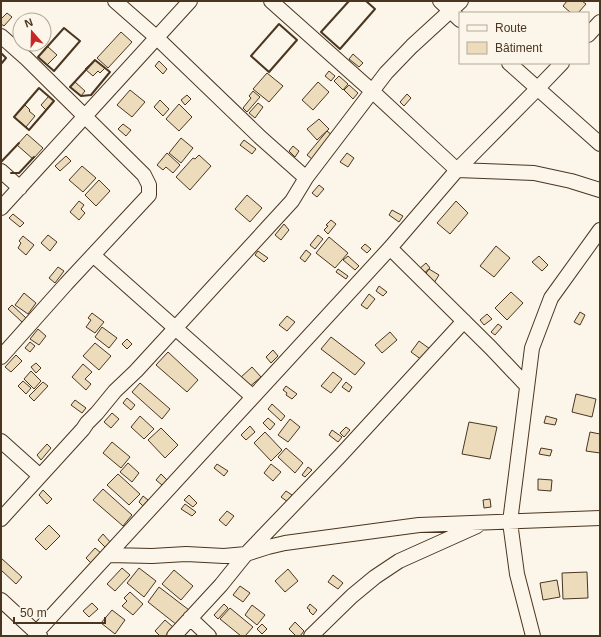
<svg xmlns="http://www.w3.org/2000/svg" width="601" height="637" viewBox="0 0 601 637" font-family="Helvetica,sans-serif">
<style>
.building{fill:#ecdcbc;stroke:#4a3520}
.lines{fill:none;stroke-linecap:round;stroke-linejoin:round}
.minor-casing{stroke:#4a3520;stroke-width:16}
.minor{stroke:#fbf6e9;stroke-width:14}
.wall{stroke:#4a3520;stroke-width:2}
</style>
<rect width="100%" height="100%" fill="#fbf6e9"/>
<path class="building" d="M567 1H582L586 4 578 13H571L563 6Z
M7 13 12 17 4 26 1 24V19Z
M121 32 132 42 108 68 97 58Z
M47 46 57 55 47 65 38 57Z
M353 54 363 63 359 67 349 59Z
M95 60 105 68 100 73 98 71 93 76 85 69Z
M159 61 167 69 163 74 155 66Z
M329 71 335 76 331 81 325 76Z
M267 73 283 86 269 102 253 89Z
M339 76 348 84 343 90 334 81Z
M75 82 85 91 81 96 70 87Z
M318 82 329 92 313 110 302 100Z
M349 85 358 93 353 99 344 90Z
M130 90 145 102 132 117 117 105Z
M253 91 260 97 247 112 243 108 251 98 249 96Z
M407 94 411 98 404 106 400 102Z
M187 95 191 99 185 105 181 100Z
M49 96 54 101 46 110 41 105Z
M160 100 169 109 163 116 154 107Z
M258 103 263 107 255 118 249 113Z
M179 104 192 117 179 131 166 119Z
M25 105 30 110 29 111 35 116 26 127 14 117Z
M319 119 329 129 317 140 307 129Z
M123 124 131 130 126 136 118 129Z
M327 131 332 135 312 159 307 155Z
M27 134 43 148 33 159 17 145Z
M181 138 193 148 181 163 169 153Z
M244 140 256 149 252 154 240 145Z
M293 146 299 151 295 157 289 151Z
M167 153 180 165 173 173 166 167 163 170 157 165Z
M347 153 354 158 348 167 340 162Z
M199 155 211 166 190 190 176 177 193 158 195 159Z
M66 156 71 161 60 171 55 166Z
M82 166 96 178 83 192 69 180Z
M99 180 110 191 96 206 85 195Z
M319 185 324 189 317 197 312 193Z
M247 195 262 208 250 222 235 209Z
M79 201 84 205 81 209 85 213 79 220 70 212Z
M456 201 468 213 450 234 437 223Z
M392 210 403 216 399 222 389 215Z
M13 214 24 223 20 227 9 218Z
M331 220 336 224 328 234 324 230 328 226 326 225Z
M284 224 289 230 281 240 275 235Z
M48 235 57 242 50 251 41 243Z
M318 235 323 239 315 249 310 245Z
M23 236 34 245 26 255 18 248 21 243 19 241Z
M329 237 348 253 335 268 316 253Z
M365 244 371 249 367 253 361 248Z
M496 246 510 258 494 277 480 266Z
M306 250 311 254 305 262 300 258Z
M258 251 268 258 264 262 255 255Z
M348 256 359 266 355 270 343 260Z
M539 256 548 265 542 271 532 262Z
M426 263 430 268 423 274 419 269Z
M58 267 64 271 55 283 49 278Z
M338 269 348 276 346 279 336 272Z
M429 269 439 275 434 283 424 276Z
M379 286 387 292 383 296 376 291Z
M511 292 523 303 507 320 495 308Z
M24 293 36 303 28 314 15 305Z
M369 294 375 299 367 309 361 305Z
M12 305 26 318 22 322 8 309Z
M580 312 585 315 580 325 574 322Z
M92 313 104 322 95 333 86 327 91 320 88 318Z
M487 314 492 319 484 325 480 320Z
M287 316 295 322 287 331 279 325Z
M498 324 502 327 495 335 491 332Z
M102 327 117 338 109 348 95 337Z
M38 329 46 336 39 345 30 339Z
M390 332 397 340 382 353 375 345Z
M331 337 365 363 355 375 321 349Z
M127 339 132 344 127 349 122 344Z
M419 341 430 349 422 360 411 352Z
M30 342 35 346 30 352 25 348Z
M95 343 111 356 99 370 83 356Z
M273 350 278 356 271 363 266 357Z
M168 352 198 380 187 392 156 365Z
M16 355 22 361 11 372 5 367Z
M36 363 41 368 36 373 31 367Z
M83 364 92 372 85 379 91 384 86 390 72 377Z
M252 367 261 377 248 388 239 379Z
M31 371 41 381 34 389 24 379Z
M333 372 342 379 331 393 321 386Z
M23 381 31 388 26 394 18 386Z
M43 382 48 386 34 401 29 396Z
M346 382 352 387 349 392 342 387Z
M140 383 170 409 162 419 132 392Z
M286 386 297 394 292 399 286 395 287 393 283 390Z
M576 394 596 399 592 417 572 412Z
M127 398 135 405 131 410 123 403Z
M75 400 86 408 82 413 71 405Z
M272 404 285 416 281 421 268 409Z
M112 413 119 419 111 428 104 422Z
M140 416 154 429 144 439 131 427Z
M546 416 557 419 555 425 544 423Z
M268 418 275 424 270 430 263 423Z
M290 419 300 427 288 442 278 435Z
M469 422 497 427 490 459 462 454Z
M250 426 255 432 246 440 241 435Z
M346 427 350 430 344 437 340 433Z
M161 428 178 445 165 458 148 440Z
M332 430 342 437 338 442 329 435Z
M265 432 282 450 271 461 254 443Z
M590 432 600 434V453L586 451Z
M112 442 130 457 121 468 103 453Z
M47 444 51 448 41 460 37 455Z
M286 448 303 463 295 473 278 457Z
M541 448 552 450 550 456 539 454Z
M128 463 139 473 132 482 120 472Z
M217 464 228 471 224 476 214 468Z
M271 464 281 472 273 481 264 473Z
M308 467 312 470 305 477 302 475Z
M118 474 140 494 129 505 107 485Z
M161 474 167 480 162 485 156 480Z
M538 479 552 480 551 491 538 490Z
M103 489 132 515 123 526 93 500Z
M43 490 52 499 47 504 39 495Z
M286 491 292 495 288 502 281 497Z
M189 495 197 503 193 507 184 500Z
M143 496 148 500 143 506 139 502Z
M490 499 491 507 484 508 483 500Z
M185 504 196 512 192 516 181 509Z
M227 511 234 516 226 526 219 520Z
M49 525 60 536 46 550 35 539Z
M103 534 111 543 106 548 98 540Z
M95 548 101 553 91 563 86 558Z
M1 558 22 577 16 584 1 570Z
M122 568 130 575 115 591 107 584Z
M139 568 156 581 144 597 127 583Z
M288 569 298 581 285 592 275 581Z
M174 570 193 586 181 600 162 584Z
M587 572 588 598 563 599 562 573Z
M333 575 343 583 338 589 328 582Z
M557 580 560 597 543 600 540 583Z
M240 586 250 593 243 602 233 595Z
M159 587 189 610 177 625 148 602Z
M130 592 143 604 133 615 122 606 127 601 124 598Z
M92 603 98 609 89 617 83 611Z
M224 604 228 608 218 619 214 615Z
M310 604 317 610 313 615 309 611 310 610 307 608Z
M252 605 265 615 257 625 245 615Z
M230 608 253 627 245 636H241L220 619Z
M112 610 125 620 115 634 101 623Z
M165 620 173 627 166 636H160L155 631Z
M295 622 304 631 300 636H296L289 629Z
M262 624 267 629 262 634 257 629Z"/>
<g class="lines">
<defs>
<path id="minor" d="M115 1 156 37 261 138 306 178
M271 1 372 91 457 170 534 173 571 181 600 190
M440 1 460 20
M588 35 600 22
M1 36 27 59 144 175 149 185V195L66 284 1 357
M509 63 600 144
M1 171 20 188
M1 208 190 1
M390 248 491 348 527 386
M93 255 253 397
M1 441 40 476
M1 519 83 429 87 423 97 413 115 391 136 371 292 201 306 178 386 73 412 46 461 1
M108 555 152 556 186 554 224 556 246 554 268 547 285 543 419 525 600 518
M1 600 40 636
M190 618 209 636
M37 632 390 248 457 170 538 88 562 63
M174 636 221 585 246 554 340 456 464 321
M311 636 352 596 375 577 399 561 477 526
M533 636 517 574 510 522 532 348 551 298 600 230"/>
</defs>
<use href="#minor" class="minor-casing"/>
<use href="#minor" class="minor"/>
<path class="wall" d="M349 1 321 32 340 49 375 9 366 1
M279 24 297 40 269 72 251 56Z
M64 28 80 41 54 71 38 57Z
M1 53 6 58 1 64
M95 60 110 72 91 95 81 96 70 87Z
M39 88 54 101 29 130 14 117Z
M1 162 19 143
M11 173H19L34 157"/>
</g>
<rect width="601" height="637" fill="none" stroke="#4a3520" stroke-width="4"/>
<rect x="459" y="12" width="130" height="52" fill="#fbf6e9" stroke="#b4a999"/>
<rect x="467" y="25" width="20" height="6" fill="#fbf6e9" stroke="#b4a999"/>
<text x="495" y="32" font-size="12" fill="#4a3520">Route</text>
<rect x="467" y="42" width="20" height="12" fill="#ecdcbc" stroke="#b4a999"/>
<text x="495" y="52" font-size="12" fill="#4a3520">Bâtiment</text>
<g transform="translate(32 32) rotate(340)"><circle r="19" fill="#fbf6e9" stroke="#b4a999"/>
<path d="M0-3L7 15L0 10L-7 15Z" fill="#c62828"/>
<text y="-6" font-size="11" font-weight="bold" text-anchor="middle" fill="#4a3520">N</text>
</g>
<path d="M14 617v6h91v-6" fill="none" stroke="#4a3520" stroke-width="2"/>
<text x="20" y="617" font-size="12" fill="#4a3520" stroke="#fbf6e9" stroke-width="3" paint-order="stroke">50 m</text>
</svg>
